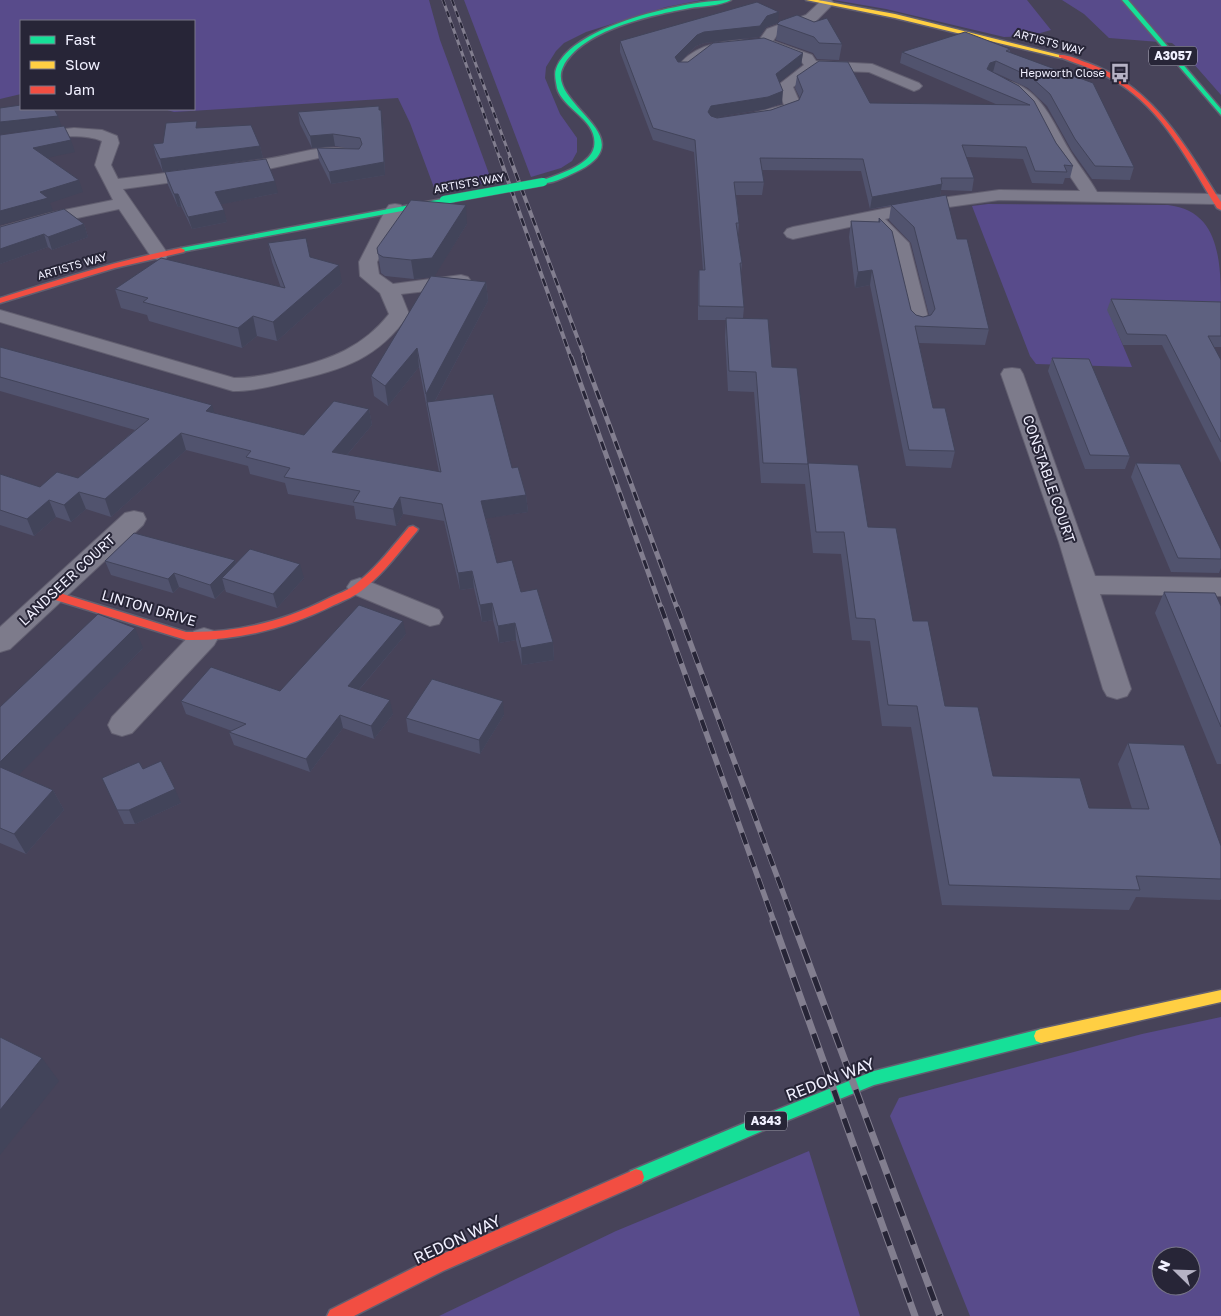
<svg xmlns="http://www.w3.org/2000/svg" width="1221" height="1316" viewBox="0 0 1221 1316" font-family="'Golos Text',sans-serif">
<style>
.green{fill:#584b8b;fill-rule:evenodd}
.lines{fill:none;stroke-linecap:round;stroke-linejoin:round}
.street-casing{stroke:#625f70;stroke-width:2}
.fast-casing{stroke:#625f70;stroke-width:3}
.slow-casing{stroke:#625f70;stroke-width:3}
.jam-casing{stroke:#625f70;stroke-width:3}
.street{fill:#7d7b8b;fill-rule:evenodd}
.fast{fill:#16e098;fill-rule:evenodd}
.slow{fill:#ffcf43;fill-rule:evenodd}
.jam{fill:#f24e42;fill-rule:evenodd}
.rail-far4-casing{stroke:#827e8f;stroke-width:3}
.rail-far3-casing{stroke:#827e8f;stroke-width:4}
.rail-far2-casing{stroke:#827e8f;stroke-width:5}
.rail-far1-casing{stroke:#827e8f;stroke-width:5.5}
.rail-casing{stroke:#827e8f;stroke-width:7}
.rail-far4{stroke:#272537;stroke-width:2;stroke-dasharray:6;stroke-linecap:butt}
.rail-far3{stroke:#272537;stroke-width:2.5;stroke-dasharray:8;stroke-linecap:butt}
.rail-far2{stroke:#272537;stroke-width:3;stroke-dasharray:9;stroke-linecap:butt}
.rail-far1{stroke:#272537;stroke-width:4;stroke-dasharray:12;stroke-linecap:butt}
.rail{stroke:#272537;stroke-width:5;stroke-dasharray:15;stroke-linecap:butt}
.fast-bridge-casing{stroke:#625f70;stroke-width:9;stroke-linecap:butt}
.fast-bridge{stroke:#16e098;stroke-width:8}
.wall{fill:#51536e}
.shaded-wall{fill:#42445a}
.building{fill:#5e6180;stroke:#42445a}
.labels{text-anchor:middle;stroke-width:4;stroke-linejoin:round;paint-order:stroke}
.far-street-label{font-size:11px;fill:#f1f0ff;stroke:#272537}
.far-poi-label{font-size:11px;fill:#f1f0ff;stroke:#272537;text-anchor:end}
.shield{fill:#272537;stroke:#b4b3c3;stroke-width:1}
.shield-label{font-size:12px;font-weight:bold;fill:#f1f0ff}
.street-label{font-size:14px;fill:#f1f0ff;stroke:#272537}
.near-street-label{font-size:16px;fill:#f1f0ff;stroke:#272537}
</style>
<rect width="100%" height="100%" fill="#474359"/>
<path class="green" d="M0 0H429L440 40 492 182 436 193 410 123 398 98 174 112 164 109H194V21H21V94L0 99Z
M464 0H702L666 7 586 32 564 43 556 51 546 67 545 78 560 114 577 138V152L572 161 561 168 531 177Z
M834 0H1027L1051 30 1030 36 1004 37 886 9Z
M1062 0H1221V95L1185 54 1172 43 1109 38 1084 14Z
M988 204 1168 205C1221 211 1221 263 1221 312L1108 310 1132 367 1036 364 1030 356 972 206Z
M1221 1017V1316H970L890 1116 899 1098 1142 1034ZM1161 1256H1191V1286H1161Z
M809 1151 860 1316H439L616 1231Z"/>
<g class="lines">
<defs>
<path id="street" d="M822 0H831L834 3 816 21 777 35 773 41 812 55 816 61 872 64 919 83 922 86 919 89 914 91 869 72 817 70 793 87 800 103 797 110C786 117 767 122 754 119L752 116 754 113 784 105 777 86 804 65 801 61 759 46 757 43 767 29 806 15Z
M740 40 745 41 747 44 745 47C732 50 718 49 707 56 697 62 691 75 678 72L676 69C691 47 715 42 740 40Z
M1008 81C1043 90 1054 126 1071 153 1079 166 1089 178 1097 192L1215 194 1221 195V203L1215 204 999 200 927 210 885 219 909 243 930 325 927 329 920 331 913 329 910 325 891 245 868 223 793 239 787 237 784 233 787 229 793 227 927 200 999 190 1080 191 1055 154 1031 111 1000 86 1003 83Z
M74 128 102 130 117 136 119 143 111 165 118 179C167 173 216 167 266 159 301 154 323 142 360 151L362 155 360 159 354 160 323 157 268 169 123 189 168 254 166 258 159 260 152 258 119 209 54 223 0 239V227L50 213 113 200 95 165 102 141C76 130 28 141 0 146V136Z
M395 204 401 205 404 209 377 262 379 274 393 284 461 275 468 277 471 281 468 285 461 287 401 294 409 314C378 359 344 369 293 381 273 386 254 391 233 391L0 322V310L234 378C254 378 272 374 291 369 331 359 363 347 389 314L380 293 360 276 359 262 386 209 389 205Z
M1012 368 1020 369 1023 374 1095 576 1221 578V596L1100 594 1131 689 1127 696 1117 699 1107 696 1103 689 1059 542 1001 374 1004 369Z
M134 511 143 513 146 519 143 525 10 649 0 652V627L125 513Z
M360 578 439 610 443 617 439 624 430 626 351 593 347 587 351 581Z
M204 628 214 631 218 638 214 645 132 733 122 736 112 733 108 725 112 717 194 631Z"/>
<path id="fast" d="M731 0C720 6 702 6 690 8 652 15 581 30 563 67 545 103 644 136 580 170 569 175 552 185 541 183V181C556 175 590 166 594 147 599 120 563 110 557 88 556 82 554 74 556 69 571 25 689 0 731 0Z
M1122 0H1128L1221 109V115Z
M442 199H445V203L181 252 177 250 181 248Z
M1041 1029 1046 1031 1048 1036 1046 1041 1041 1043 874 1085 769 1128 636 1185 630 1183 628 1177 630 1171 759 1117 874 1071Z"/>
<path id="slow" d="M806 0H818L895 14 1064 56 1061 58 895 18Z
M1221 990V1002L1041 1043 1036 1041 1034 1036 1036 1031 1041 1029Z"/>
<path id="jam" d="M1059 55C1068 54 1079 60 1088 63 1153 86 1186 147 1221 202V210L1217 208C1189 163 1163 109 1115 81 1097 70 1078 64 1059 57Z
M181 248 185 250 184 252 115 268 0 303V298C60 279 119 260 181 248Z
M413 526 418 529 417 531C400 551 385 572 365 588 356 596 345 600 334 605 288 628 238 641 186 640L49 598 48 595 53 591 186 632C236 633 282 622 327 599 337 594 348 591 357 583 377 567 393 546 409 527Z
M636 1169 642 1171 644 1177 642 1183 443 1271 354 1316H327L330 1310 431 1259Z"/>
</defs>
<use href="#street" class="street-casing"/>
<use href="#fast" class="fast-casing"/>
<use href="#slow" class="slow-casing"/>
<use href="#jam" class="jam-casing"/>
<use href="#street" class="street"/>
<use href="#fast" class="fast"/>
<use href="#slow" class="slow"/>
<use href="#jam" class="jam"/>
<defs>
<path id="rail-far4" d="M443 0 500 159
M452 0 511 159"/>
<path id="rail-far3" d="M500 158 571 358
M510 158 585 358"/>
<path id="rail-far2" d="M571 357 661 608
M584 357 677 608"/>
<path id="rail-far1" d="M661 607 774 922
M677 607 794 922"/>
<path id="rail" d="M773 921 915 1316
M793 921 940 1316"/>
</defs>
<use href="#rail-far4" class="rail-far4-casing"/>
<use href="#rail-far3" class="rail-far3-casing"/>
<use href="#rail-far2" class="rail-far2-casing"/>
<use href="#rail-far1" class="rail-far1-casing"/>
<use href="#rail" class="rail-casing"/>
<use href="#rail-far4" class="rail-far4"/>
<use href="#rail-far3" class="rail-far3"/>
<use href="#rail-far2" class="rail-far2"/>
<use href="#rail-far1" class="rail-far1"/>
<use href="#rail" class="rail"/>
<defs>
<path id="fast-bridge" d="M444 200 543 182"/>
</defs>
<use href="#fast-bridge" class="fast-bridge-casing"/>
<use href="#fast-bridge" class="fast-bridge"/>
</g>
<path class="wall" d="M778 23 766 27 759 37 704 43 696 46 680 62H688L803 53 801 65 779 82 782 103 766 109 716 117 717 118 771 110 799 100 800 98 795 88 797 76 870 103 998 105 900 63 902 52 1010 49V52L1134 167 1130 180 1092 179 1072 151 1047 106 1028 88 994 72 1019 86 1056 143 1073 166 1070 178H1065L1063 184 1032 183 1023 159 966 157 974 178 972 191 941 190 940 196 957 239 989 329 985 345 919 343 933 408 955 451 951 468 906 466 870 285 855 288 849 237 851 221 878 222 879 218 911 310 916 315 923 317 929 315 911 243 889 220 891 206 870 209 861 171 762 170 764 182 762 195H736L739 223 738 236 742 263 741 273 744 307 743 318 772 367 808 464 868 527 913 621 945 706 993 776 1089 808 1132 809 1118 764 1128 743 1221 846V899L1220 900 1136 897 1129 910 942 905 911 727 882 726 870 641 852 640 841 554 813 553 805 484 761 483 754 392 728 391 725 337 726 320H698V283L699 270H703L694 152 653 140 620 52V41L778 23 842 44 839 60 817 59 813 53 776 40Z
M379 110 383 122 385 175 331 184 319 160 317 148 352 149 335 146 312 148 300 124 298 112Z
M199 128 260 146 263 158 163 172 156 156 153 144 163 143Z
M165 172 278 193 221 204 227 222 192 229 181 206 178 207 168 185Z
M84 224 88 237 52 250 48 247 0 264V227Z
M467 224 434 276 486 282 488 301 435 401 512 468 526 495 528 512 486 518 497 563 521 592 553 642 554 660 522 665 516 640 499 643 493 620 482 622 474 588 460 590 444 521 403 514 396 526 356 519 354 506 288 494 285 483 250 474 248 466 186 450 111 517 86 509 71 522 56 517 34 536 0 525V474L40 487 78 478 135 430 0 391V347L214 413 304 435 369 409 372 425 347 455 439 472 419 367 388 406 374 396 371 376 431 277 414 279 385 276 381 273 377 248Z
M268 243 310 257 342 283 277 341 257 336 242 348 149 321 147 315 121 308 115 289 281 288 272 262Z
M1111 299 1221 302V347H1214L1221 360V463L1162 345H1123L1107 310Z
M1052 358 1130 456 1125 469H1085L1048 371Z
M1136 463 1221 550V568L1219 573 1171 572 1131 477Z
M235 560 236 564 304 578 277 608 226 592 225 589 215 599 179 587 173 593 111 575 105 561Z
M1164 592 1221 606V764H1217L1155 613Z
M406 634 359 690 393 714 374 739 343 728 310 772 234 745 229 732 232 731 186 714 181 701 280 691Z
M143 648 18 775 53 790 64 810 26 854 0 843V707Z
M504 715 480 754 408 732 406 718Z
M102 778 181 803 135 824H124Z"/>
<path class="shaded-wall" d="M779 12 778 23 766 27 759 37 704 43 696 46 674 68 675 57 697 35 704 32 767 16Z
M803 53 801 65 775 86 776 74Z
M996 61 993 72 987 69 990 63Z
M783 91 782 103 766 109 711 118 708 112 711 106Z
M381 110 383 122 385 175 331 184 329 172 384 162Z
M58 116 62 127 0 134V122Z
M333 134 335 146 312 148 310 136Z
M71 140 75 152 37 160 33 148Z
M260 146 263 158 163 172 160 159Z
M79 180 83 192 50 203 53 211 0 225V211L40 192Z
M275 181 278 193 218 205 215 192Z
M942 184 940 196 870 209 872 197Z
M174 194H178L181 206 178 207Z
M466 205 467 224 434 277 414 279 411 260Z
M224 210 227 222 192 229 188 217Z
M84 224 88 237 52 250 48 237Z
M44 234 48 247 0 264V249Z
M339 265 342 283 277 341 273 322Z
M872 270 870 285 855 288 858 272Z
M486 282 488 301 429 412 427 402 428 414 426 394Z
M253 316 257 336 242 348 238 328Z
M417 348 419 367 388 406 385 386Z
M212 405 217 422 206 411Z
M369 409 372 425 335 469 332 452Z
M181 433 186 450 111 517 105 499Z
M79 492 86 509 71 522 64 505Z
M526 495 528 512 483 519 481 501Z
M400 497 403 514 396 526 393 509Z
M49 500 56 517 34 536 27 519Z
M235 560 239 574 222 578 225 589 215 599 210 585Z
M300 564 304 578 277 608 273 594Z
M472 571 474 588 460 590 458 573Z
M174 573 179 587 173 593 168 579Z
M492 603 493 620 482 622 480 605Z
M403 621 406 634 351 699 348 686Z
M515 623 516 640 499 643 498 626Z
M135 628 143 648 8 786 0 772V762Z
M553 642 554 660 522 665 521 648Z
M390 700 393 714 374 739 371 726Z
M503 701 504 715 480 754 479 740Z
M340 715 343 728 310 772 306 759Z
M175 789 181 803 135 824 129 810Z
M53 790 64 810 26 854 14 834Z
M42 1058 59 1081 0 1155V1110Z"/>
<path class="building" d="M757 2 779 12 767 16 760 26 704 32 697 35 675 57 678 62H688L713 43 764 38 803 53 776 74 783 91 768 97 711 106 708 112 711 116 717 118 771 110 799 100 803 91 797 76 819 61 848 62 870 103 1030 105 902 52 965 32 1010 49 1006 51 1093 83 1134 167 1095 166 1075 139 1050 94 1031 77 996 61 990 63 987 69 1019 86 1034 101 1056 143 1073 166 1064 165 1067 172 1035 171 1026 147 962 145 974 178H941L942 184 872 197 863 159 760 158 764 182H734L739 223H736L742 263H740L744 307 699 306V270H705L695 140 653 128 620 41Z
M797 15 814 22 827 18 842 44 819 43 814 37 777 24 780 21Z
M21 105V109H54L58 116 0 122V108Z
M379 106V110H381L384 162 329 172 317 148 359 149 362 144 360 138 333 134 310 136 298 112Z
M197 121 196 128 251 125 260 146 160 159 153 144 163 143 166 123Z
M64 126 71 140 33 148 79 180 40 192 48 198 0 211V135Z
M266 159 275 181 215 192 224 210 188 217 178 194H174L165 172Z
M946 195 957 239H967L989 329 915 326 933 408H945L955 451 909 450 872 270 858 272 851 221 880 222 879 218 892 231 911 310 916 315 923 317 931 315 935 309 914 227 891 205Z
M411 200 466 205 432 258 411 260 383 257 378 254 377 248Z
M64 209 84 224 48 237 44 234 0 249V227Z
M306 238 310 257 339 265 273 322 253 316 238 328 143 302 148 298 115 289 161 258 285 288 268 243Z
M431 276 486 282 426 394 417 348 385 386 371 376Z
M1111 299 1221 302V336H1208L1221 360V442L1166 335 1127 334Z
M726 318 768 319 772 367 797 368 808 464 763 463 756 372 729 371Z
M0 347 212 405 206 411 304 435 334 401 369 409 332 452 441 472 427 402 493 394 512 468 518 467 526 495 481 501 497 563 512 560 521 592 537 589 553 642 521 648 515 623 498 626 492 603 480 605 472 571 458 573 442 504 400 497 393 509 353 502 360 491 284 477 290 468 246 457 251 451 181 433 105 499 79 492 64 505 49 500 27 519 0 510V474L40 487 57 472 78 478 149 419 0 377Z
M1052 358 1089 359 1130 456 1090 455Z
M808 463 858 465 868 527 896 528 913 621H928L945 706 978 707 993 776 1080 778 1089 808 1149 809 1128 743 1184 745 1221 846V879L1136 876 1140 890 949 885 917 706 888 705 875 619 856 618 844 532H816Z
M1136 463 1180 464 1221 550V559L1178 558Z
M134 533 235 560 210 585 174 573 168 579 105 561Z
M250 549 300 564 273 594 222 578Z
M1164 592 1215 593 1221 606V727Z
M359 605 403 621 348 686 390 700 371 726 340 715 306 759 229 732 246 724 181 701 211 667 280 691Z
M98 614 135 628 0 762V707Z
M432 679 503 701 479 740 406 718Z
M161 761 175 789 129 810H117L102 778 139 762 143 769Z
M0 767 53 790 14 834 0 828Z
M0 1037 42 1058 0 1110Z"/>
<defs>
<symbol id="bus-bare" viewBox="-9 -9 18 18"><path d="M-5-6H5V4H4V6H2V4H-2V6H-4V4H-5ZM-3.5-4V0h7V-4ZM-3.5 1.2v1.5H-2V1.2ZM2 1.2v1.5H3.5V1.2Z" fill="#b6b3c5" stroke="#272537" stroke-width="2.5" paint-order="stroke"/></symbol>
</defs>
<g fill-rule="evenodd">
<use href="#bus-bare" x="1106" y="59" width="28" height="28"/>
</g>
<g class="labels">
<g class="far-street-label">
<text transform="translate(1049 42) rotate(15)" y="4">ARTISTS WAY</text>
<text transform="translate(469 183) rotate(-10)" y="4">ARTISTS WAY</text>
<text transform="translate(72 266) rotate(-16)" y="4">ARTISTS WAY</text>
</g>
<g class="far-poi-label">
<text x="1105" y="77">Hepworth Close</text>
</g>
<g class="shield">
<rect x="1149" y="46.5" width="48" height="19" rx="4"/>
<rect x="745" y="1111.5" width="42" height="19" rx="4"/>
</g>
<g class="shield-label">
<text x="1173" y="60">A3057</text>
<text x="766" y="1125">A343</text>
</g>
<g class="street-label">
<text transform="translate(1049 479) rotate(71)" y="5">CONSTABLE COURT</text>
<text transform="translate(67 580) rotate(-43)" y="5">LANDSEER COURT</text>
<text transform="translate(149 608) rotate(16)" y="5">LINTON DRIVE</text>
</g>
<g class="near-street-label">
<text transform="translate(830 1079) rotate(-21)" y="6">REDON WAY</text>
<text transform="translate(457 1239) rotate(-25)" y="6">REDON WAY</text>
</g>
</g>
<rect x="20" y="20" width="175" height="90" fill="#272537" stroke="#787687"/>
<rect x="30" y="36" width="25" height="8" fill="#16e098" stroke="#787687"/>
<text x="65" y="45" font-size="15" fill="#f1f0ff">Fast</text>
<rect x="30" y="61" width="25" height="8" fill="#ffcf43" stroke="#787687"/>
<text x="65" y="70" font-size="15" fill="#f1f0ff">Slow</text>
<rect x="30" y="86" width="25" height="8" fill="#f24e42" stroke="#787687"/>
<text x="65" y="95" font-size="15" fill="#f1f0ff">Jam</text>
<g transform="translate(1176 1271) rotate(293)"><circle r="24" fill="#272537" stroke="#787687"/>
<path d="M0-4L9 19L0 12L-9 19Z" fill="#b6b3c5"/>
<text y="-8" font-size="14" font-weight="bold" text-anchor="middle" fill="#f1f0ff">N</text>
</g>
</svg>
